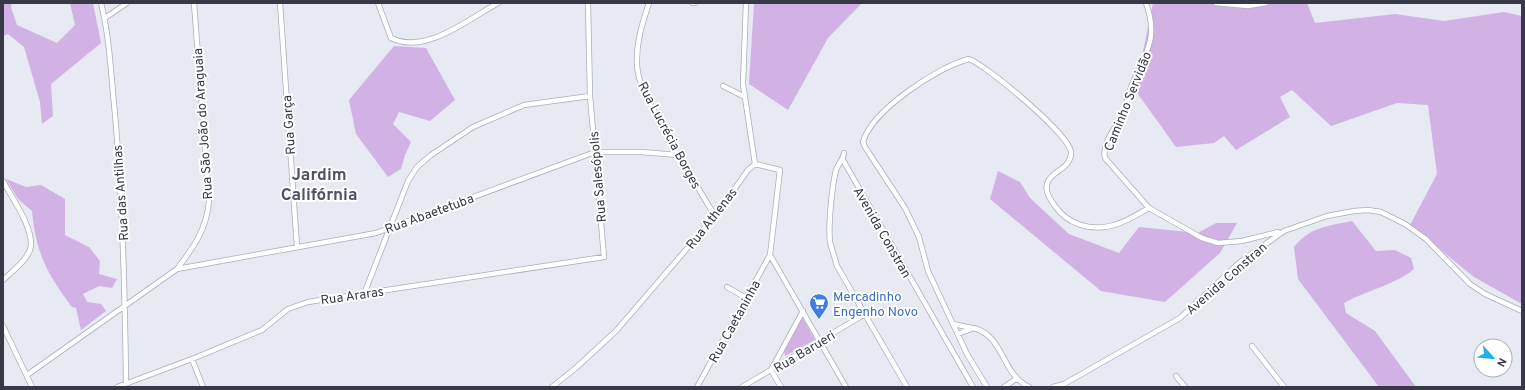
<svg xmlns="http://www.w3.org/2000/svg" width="1525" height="390" viewBox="0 0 1525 390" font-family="Overpass,sans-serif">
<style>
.green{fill:#d2b2e5}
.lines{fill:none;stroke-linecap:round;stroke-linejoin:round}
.street-casing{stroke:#aaaebe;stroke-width:6}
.street{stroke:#fff;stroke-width:4.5}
.labels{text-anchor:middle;stroke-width:4;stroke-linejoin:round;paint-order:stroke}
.street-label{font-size:13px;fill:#373a46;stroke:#fff}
.shop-label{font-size:13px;fill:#366cbe;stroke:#fff;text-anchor:start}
.district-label{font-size:17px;font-weight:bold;fill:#4e5468;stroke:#fff}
</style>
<rect width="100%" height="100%" fill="#e7e9f3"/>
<path class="green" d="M3 3H12L11 7 17 25 57 43 75 25 70 3H93L101 43 51 84 53 116 42 124 40 102 24 47 8 34 3 36Z
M754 3H862L828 38 788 110 749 84Z
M1153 3H1307L1315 23 1395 14 1444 21 1504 12 1522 16V304L1474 277 1410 225 1437 174 1428 105 1397 103 1331 126 1292 90 1280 97 1290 117 1236 150 1224 136 1214 143 1176 147 1135 90Z
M394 46 426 48 455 100 430 121 399 112 393 124 411 142 405 155 401 169 388 177 356 134 349 100Z
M998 171 1020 182 1030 198 1069 234 1119 253 1139 227 1198 233 1216 223H1237L1220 253 1165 302 1101 291 990 199Z
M6 179 26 187 41 185 65 199V235L89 247 100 261 99 274 117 279 112 288 99 286 83 294 87 302 101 304 106 311 81 330 76 308 72 307C47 274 36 253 32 211L18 199Z
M1352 221 1376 251 1395 250 1411 258 1414 269C1397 284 1365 291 1344 303L1346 313 1375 331 1416 387H1379L1298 279 1294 247C1310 227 1328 226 1352 221Z
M802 317 815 340 785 356 784 351Z"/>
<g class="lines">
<defs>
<path id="street" d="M101 3C110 39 111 77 115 114 123 204 125 293 126 383
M280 3 297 247
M378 3 391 38C425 55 469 19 498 3
M649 3C642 24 636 43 637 65 638 84 649 100 657 116 675 150 695 183 715 216
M692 3H695
M1146 3C1160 42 1143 55 1130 90 1127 98 1127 106 1123 114 1117 126 1101 144 1105 158L1149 208 1202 238 1218 243 1242 241 1278 232
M1216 3 1248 6 1266 3
M105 18 127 3
M723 86 745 97
M844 153C843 160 838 164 836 170 832 186 828 226 830 242 832 250 835 258 837 266L907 387
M843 160 973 387
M755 164 780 170 770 255 846 387
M3 181C12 198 36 231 30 250 26 261 12 272 3 280
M177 269 376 233 595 152H641L678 155
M727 287 746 298
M364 294 408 181 417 167 431 155 473 127 524 105 590 96
M953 324 972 328
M3 326 32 387
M958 334 974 328C1005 337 1001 374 1029 387
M1252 346 1284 387
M192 359 203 387
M27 375 177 269C193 248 207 229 209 201L194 3
M1176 376 1185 387
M117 387 192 359 262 330 288 309 308 302 604 257 590 96 588 3
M552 387 577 367 616 331 715 216 748 170 755 164 743 84 746 3
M697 387 770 255
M742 387 865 314
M781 387 771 370 803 311
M987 387 967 354 928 271 919 237 905 208 865 147 863 142C871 111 939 66 969 59 986 65 1070 135 1071 152 1072 169 1050 171 1047 184 1045 192 1050 199 1055 206 1067 224 1092 232 1114 225 1126 222 1138 214 1149 208
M1004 387 1016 379
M1053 387 1064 384 1180 318 1239 263 1284 231 1327 216 1354 211 1368 210 1381 212 1405 224 1426 239 1470 284 1485 294 1522 311"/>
</defs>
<use href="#street" class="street-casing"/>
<use href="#street" class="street"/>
</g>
<defs>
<symbol id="supermarket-pin" viewBox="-11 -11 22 30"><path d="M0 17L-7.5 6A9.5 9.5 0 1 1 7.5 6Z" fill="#3f7fe0" stroke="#fff"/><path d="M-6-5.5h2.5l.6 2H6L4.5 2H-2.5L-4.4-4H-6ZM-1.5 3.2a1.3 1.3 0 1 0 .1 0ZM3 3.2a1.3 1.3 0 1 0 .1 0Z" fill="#fff"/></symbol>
</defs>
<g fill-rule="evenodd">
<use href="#supermarket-pin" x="808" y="292" width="22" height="30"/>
</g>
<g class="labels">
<g class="street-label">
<text transform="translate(1127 101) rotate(-68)" y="5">Caminho Servidão</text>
<text transform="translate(202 124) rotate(-94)" y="5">Rua São João do Araguaia</text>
<text transform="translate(288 125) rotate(-94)" y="5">Rua Garça</text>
<text transform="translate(670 135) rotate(62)" y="5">Rua Lucrécia Borges</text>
<text transform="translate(597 177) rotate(-95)" y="5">Rua Salesópolis</text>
<text transform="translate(120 193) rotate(-94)" y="5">Rua das Antilhas</text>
<text transform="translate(429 213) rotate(-20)" y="5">Rua Abaetetuba</text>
<text transform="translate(711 218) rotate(-52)" y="5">Rua Athenas</text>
<text transform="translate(883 232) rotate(60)" y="5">Avenida Constran</text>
<text transform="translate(1226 278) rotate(-41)" y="5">Avenida Constran</text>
<text transform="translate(352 295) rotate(-8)" y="5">Rua Araras</text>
<text transform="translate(734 321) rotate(-61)" y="5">Rua Caetaninha</text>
<text transform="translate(804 351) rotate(-31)" y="5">Rua Barueri</text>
</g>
<g class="shop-label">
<text x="833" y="301">Mercadinho<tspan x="833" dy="15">Engenho Novo</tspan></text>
</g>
<g class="district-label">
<text x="319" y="180">Jardim<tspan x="319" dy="20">Califórnia</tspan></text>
</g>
</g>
<rect width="1525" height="390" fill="none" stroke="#373a46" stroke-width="8"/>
<g transform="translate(1493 358) rotate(117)"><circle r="19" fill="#ffffff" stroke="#afb0b5"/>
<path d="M0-3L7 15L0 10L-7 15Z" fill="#23aeef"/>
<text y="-6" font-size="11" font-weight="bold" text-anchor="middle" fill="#373a46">N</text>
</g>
</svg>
